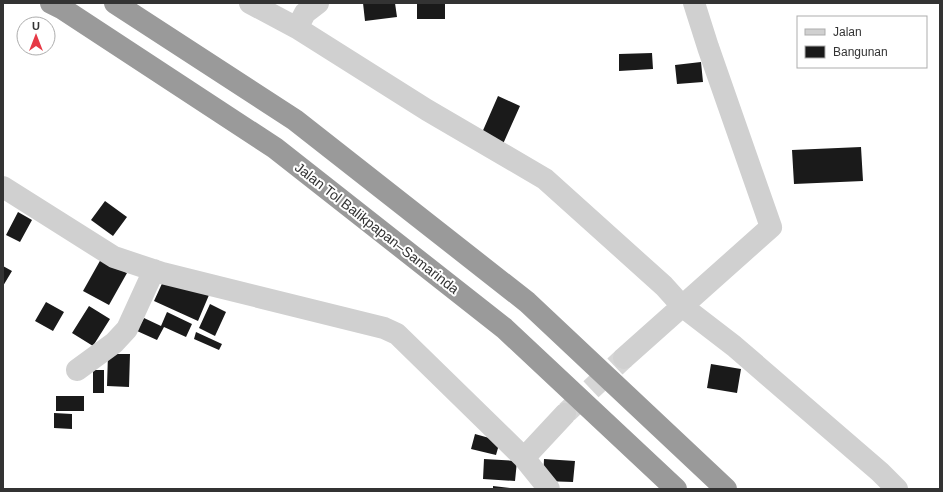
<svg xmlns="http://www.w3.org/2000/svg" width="943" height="492" viewBox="0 0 943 492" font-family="Arial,sans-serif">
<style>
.building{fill:#1a1a1a}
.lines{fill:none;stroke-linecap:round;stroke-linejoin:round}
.minor-tunnel{stroke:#d6d6d6;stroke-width:22;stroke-dasharray:22 11;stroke-linecap:butt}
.minor{stroke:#d0d0d0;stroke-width:22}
.highway{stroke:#9a9a9a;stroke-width:22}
.labels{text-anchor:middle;stroke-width:4;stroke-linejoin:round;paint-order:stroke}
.street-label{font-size:14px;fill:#333;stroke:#fff}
</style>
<rect width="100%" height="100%" fill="#fff"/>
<path class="building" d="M363 3H395L397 17 365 21Z
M417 3H445V19H417Z
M652 53 653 69 619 71V54Z
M701 62 703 82 677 84 675 65Z
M498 96 520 106 503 144 481 135Z
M861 147 863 181 794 184 792 150Z
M105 201 127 217 113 236 91 220Z
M18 212 32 220 20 242 6 235Z
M101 259 127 273 109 305 83 291Z
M3 266 12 271 3 286Z
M165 277 209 295 198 321 154 301Z
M46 302 64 312 53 331 35 321Z
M210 304 226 312 215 336 199 328Z
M89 306 110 319 93 346 72 333Z
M167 312 192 324 186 337 164 327 157 340 137 331 144 318 161 326Z
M196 332 222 344 219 350 194 339Z
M108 354H130L129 387 107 386Z
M711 364 741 369 737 393 707 388Z
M93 370H104V393H93Z
M56 396H84V411H56Z
M54 413 72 414V429L54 428Z
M475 434 500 441 496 455 471 449Z
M484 459 517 461 515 481 483 479Z
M544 459 575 461 573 482 543 481Z
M493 486 510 488V489H493Z"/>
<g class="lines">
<path class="minor-tunnel" d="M567 412 624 358"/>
<path class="minor" d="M250 3 297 28 305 13 318 3
M297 28 427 110 545 179 664 286 682 306 734 346 880 472 897 489
M3 187 114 257 162 273 384 328 397 334 524 458 549 489
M624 358 771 227 708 47 694 3
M77 370 114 343 127 329 154 270
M524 458 565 414"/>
<path class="highway" d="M51 3 63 9 275 148 504 328 676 489
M115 3 295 120 527 302 726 489"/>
</g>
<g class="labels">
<g class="street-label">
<text transform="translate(377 228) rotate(38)" y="5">Jalan Tol Balikpapan–Samarinda</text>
</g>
</g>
<rect width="943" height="492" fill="none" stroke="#333333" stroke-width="8"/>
<rect x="797" y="16" width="130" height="52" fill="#ffffff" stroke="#adadad"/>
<rect x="805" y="29" width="20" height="6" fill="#d0d0d0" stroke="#adadad"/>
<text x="833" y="36" font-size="12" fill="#333333">Jalan</text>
<rect x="805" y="46" width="20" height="12" fill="#1a1a1a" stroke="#adadad"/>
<text x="833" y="56" font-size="12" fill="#333333">Bangunan</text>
<g transform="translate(36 36)"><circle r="19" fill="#ffffff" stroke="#adadad"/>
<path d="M0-3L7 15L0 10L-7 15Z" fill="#e63946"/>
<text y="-6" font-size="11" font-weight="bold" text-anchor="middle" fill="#333333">U</text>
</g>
</svg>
